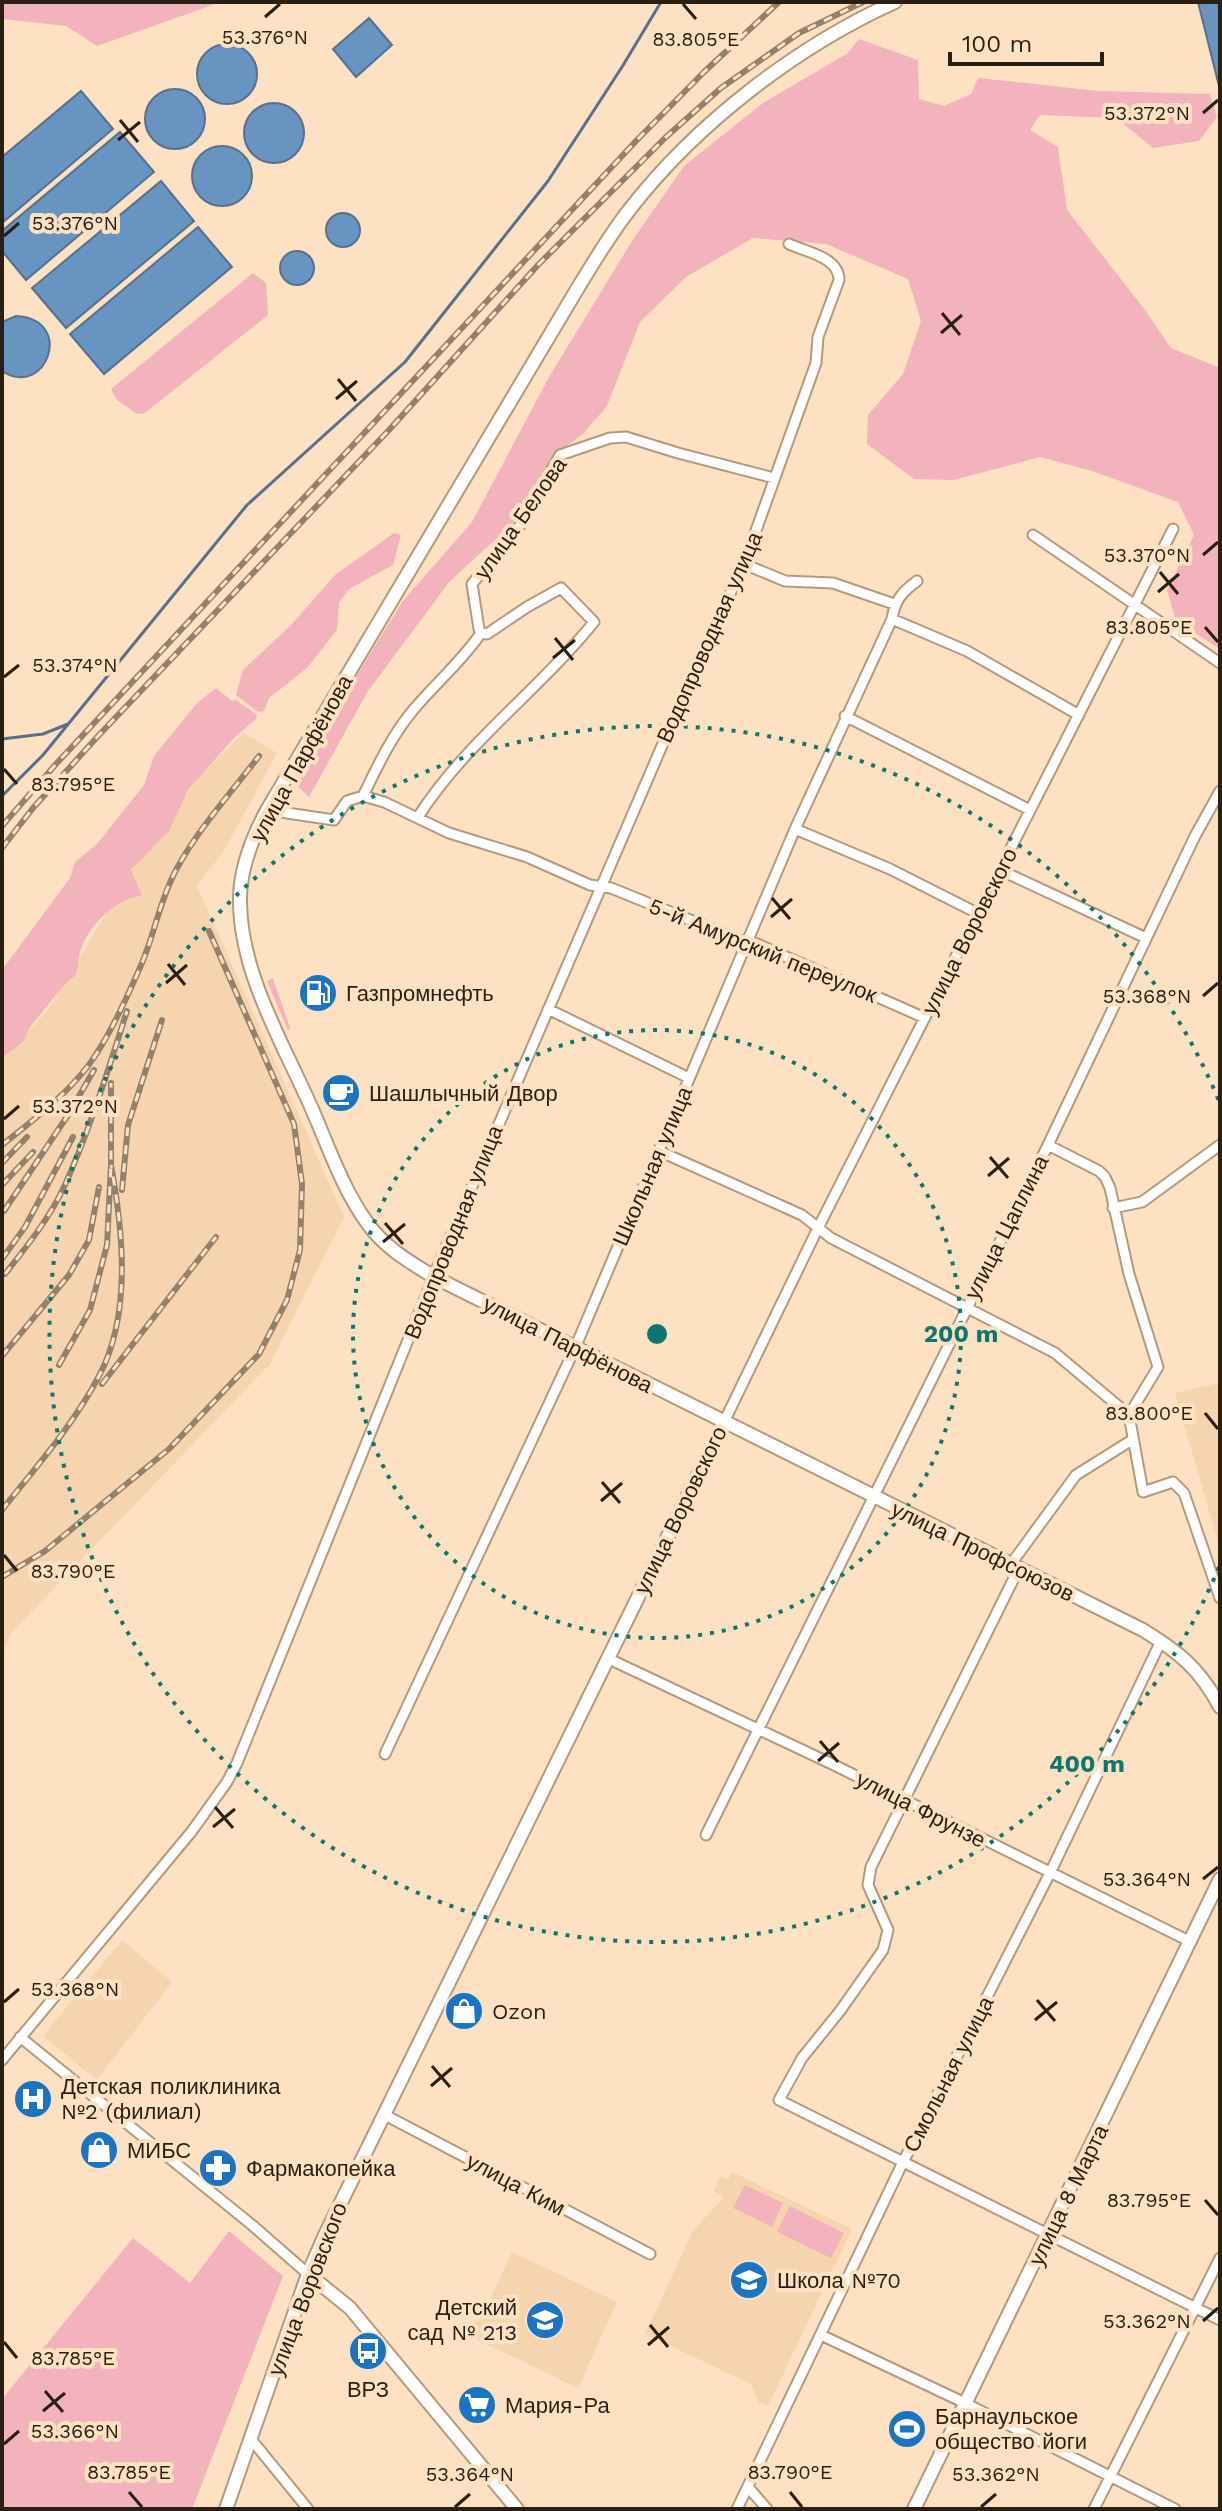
<svg xmlns="http://www.w3.org/2000/svg" width="1222" height="2511" viewBox="0 0 1222 2511" font-family="'Work Sans',sans-serif">
<style>
.built{fill:#f5d4af}
.green{fill:#f2b3bc}
.water{fill:#6894c1;stroke:#55718d;stroke-width:2}
.lines{fill:none;stroke-linecap:round;stroke-linejoin:round}
.stream{stroke:#55718d;stroke-width:3}
.street-casing{stroke:#b49a7d;stroke-width:13}
.secondary-casing{stroke:#b49a7d;stroke-width:16}
.street{stroke:#fff;stroke-width:9}
.secondary{stroke:#fff;stroke-width:12}
.rail-casing{stroke:#94816c;stroke-width:6}
.rail{stroke:#fde1c2;stroke-width:3;stroke-dasharray:9;stroke-linecap:butt}
.ticks{fill:none;stroke:#291f13;stroke-width:3}
.ring{fill:none;stroke:#0f766e;stroke-width:4;stroke-dasharray:4 8}
.labels{text-anchor:middle;stroke-width:8;stroke-linejoin:round;paint-order:stroke}
.street-label{font-size:22px;fill:#291f13;stroke:#fde1c2}
.poi-label{font-size:22px;fill:#291f13;stroke:#fde1c2;text-anchor:start}
.ticks-label{font-size:20px;text-anchor:middle;fill:#291f13;stroke:#fde1c2;stroke-width:8;stroke-linejoin:round;paint-order:stroke}
.centre{fill:#0f766e;stroke:#fde1c2;stroke-width:4}
.ring-label{font-size:24px;text-anchor:middle;font-weight:bold;fill:#0f766e;stroke:#fde1c2;stroke-width:8;stroke-linejoin:round;paint-order:stroke}
</style>
<rect width="100%" height="100%" fill="#fde1c2"/>
<path class="built" d="M243 733 277 753 225 849 197 886 344 1217 270 1364 11 1633 2 1659V1060L48 1010 133 869 201 775Z
M1220 1383V1549L1175 1393Z
M122 1940 172 1982 97 2080 43 2036Z
M732 2172 852 2229 768 2406 758 2402 751 2384 645 2334 693 2231 724 2197 714 2191 720 2177 728 2180Z
M512 2252 617 2302 578 2388 469 2336 477 2320 480 2321Z"/>
<path class="green" d="M2 2H221L97 46 66 26 2 19Z
M859 39 918 60 919 99 944 106 971 94 978 78 1098 91 1210 94 1217 117 1199 141 1153 148 1116 118 1040 115 1030 130 1058 147 1067 210 1145 310 1171 348 1220 368V649L1176 621 1167 590 1194 535 1178 502 1092 471 1040 457 954 480 914 479 867 444 868 415 903 374 921 321 908 279 826 244 753 238 686 277 640 322 607 406 583 434 556 454 522 515 450 581 368 691 309 797 292 781 402 602 472 522 549 377 632 241 684 166 763 103 848 53Z
M253 273 266 283 268 315 145 413 137 414 117 400 111 389Z
M394 533 401 535 393 565 349 589 339 603 337 630 307 668 269 698 264 711 258 712 236 695 243 670 290 626 335 575Z
M216 688 232 701 236 700 256 714 257 718 234 738 188 790 169 831 131 870 142 896C117 897 89 925 81 949 78 957 78 967 76 975L65 984 30 1027 23 1042 2 1058V970L70 878 75 862 97 844 144 785 154 756 197 703Z
M273 978 290 1028 288 1030 267 981Z
M745 2185 783 2203 772 2227 733 2208Z
M790 2206 844 2233 831 2258 777 2232Z
M229 2231 283 2276 192 2509H2V2399L133 2238 190 2283Z"/>
<path class="water" d="M1198 2H1220V90Z
M369 18 392 45 356 77 333 49Z
M197 74a30 30 0 1 1 60 0a30 30 0 1 1-60 0Z
M145 119a30 30 0 1 1 60 0a30 30 0 1 1-60 0Z
M81 91 113 129 2 223V157Z
M244 133a30 30 0 1 1 60 0a30 30 0 1 1-60 0Z
M120 132 154 172 26 280 2 251V231Z
M192 176a30 30 0 1 1 60 0a30 30 0 1 1-60 0Z
M161 181 194 221 66 328 32 288Z
M326 230a17 17 0 1 1 34 0a17 17 0 1 1-34 0Z
M198 227 232 267 104 374 70 334Z
M280 268a17 17 0 1 1 34 0a17 17 0 1 1-34 0Z
M16 316C76 319 46 400 2 371V322Z"/>
<g class="lines">
<path class="stream" d="M2 739 43 734 68 724
M2 796 43 755 247 505 405 362 548 181 622 67 661 2"/>
<defs>
<path id="street" d="M1033 535 1220 663
M744 564 785 581 833 583 894 604
M892 619 967 651 1079 715
M845 716 1030 810
M363 796C378 765 392 735 414 709 436 683 462 661 481 633
M267 810 334 820 347 801 363 796 384 802 449 833 527 857 590 885 611 888 747 943H755L925 1018
M418 817C465 743 539 690 594 622L561 588 527 607 487 634 481 633 479 629 472 584 522 523 560 455 610 438 626 437 678 453 774 478
M795 829 890 869 979 914
M1000 870 1146 938
M548 1009 689 1078
M1048 1145 1099 1171 1105 1177 1110 1188 1129 1274 1158 1367 1129 1415
M659 1151 802 1215 831 1238 1055 1353 1129 1415 1143 1492 1173 1482 1184 1493 1220 1598
M1113 1208 1142 1202 1220 1145
M724 1422 818 1228 1173 529
M1011 1564 1076 1475 1132 1440
M1019 1568 871 1867 868 1885 888 1930 883 1950 840 2011 802 2058 779 2100 1220 2320
M607 1658 832 1764 1191 1942
M385 1754 575 1348 795 829 892 619C895 600 902 592 917 581
M706 1835 1048 1145 1195 836 1220 791
M20 2037 252 2225 308 2274
M2 2060 192 1831 227 1782 237 1763 442 1256 702 653 744 564 816 363 818 337 839 280C839 257 806 252 789 244
M383 2114 650 2254
M821 2335 965 2403 1175 2509
M251 2439 308 2509
M748 2487 767 2509
M737 2509 903 2162 1050 1873 1161 1641
M1094 2509 1220 2258"/>
<path id="secondary" d="M895 2C797 46 696 124 630 209 611 233 595 260 579 286L267 810C252 838 239 870 240 903 241 975 284 1045 312 1109 329 1148 343 1190 368 1224 385 1248 410 1262 434 1277L1143 1630C1179 1652 1200 1669 1220 1707
M308 2274 350 2308 517 2509
M226 2509 308 2274 325 2235 724 1422
M914 2509 1220 1879"/>
</defs>
<use href="#street" class="street-casing"/>
<use href="#secondary" class="secondary-casing"/>
<use href="#street" class="street"/>
<use href="#secondary" class="secondary"/>
<defs>
<path id="rail" d="M2 826 56 764 636 141 704 72 779 2
M2 848 33 808 99 735 389 430 538 265 666 137 721 88 799 33 863 2
M2 1145C32 1121 64 1097 88 1066 109 1038 128 995 142 963 155 932 160 900 176 870 198 829 231 793 259 756
M2 1163 27 1137
M2 1185 33 1152
M122 1190 128 1125 162 1020
M4 1211 68 1115 94 1070
M2 1259 25 1227 73 1137
M5 1274C27 1246 49 1219 64 1187 90 1130 108 1070 127 1011
M2 1356 69 1275 89 1240 99 1187
M59 1365 90 1310 107 1245 111 1165V1083
M102 1384 216 1237
M2 1510C36 1467 74 1424 99 1376 132 1314 123 1231 111 1165
M2 1577 45 1551 169 1449 259 1354 287 1300 300 1250 302 1184 294 1124 209 931"/>
</defs>
<use href="#rail" class="rail-casing"/>
<use href="#rail" class="rail"/>
</g>
<path class="ticks" d="M683 4 696 19M265 17 280 4M1203 113 1218 100M120 120 138 142M118 140 140 122M4 236 19 223M942 313 960 335M941 333 962 315M338 379 356 401M336 399 357 381M1203 555 1218 542M1160 572 1178 594M1158 592 1179 574M1205 627 1218 642M555 638 573 660M553 658 575 640M4 677 19 665M4 769 17 784M772 898 790 919M771 917 792 899M168 964 185 985M166 983 187 965M1203 996 1218 983M4 1119 19 1106M990 1157 1008 1178M988 1176 1009 1158M385 1223 403 1244M383 1242 405 1224M1205 1413 1218 1429M602 1482 620 1503M601 1501 622 1483M4 1555 17 1571M820 1741 838 1762M818 1761 839 1743M215 1807 233 1828M213 1827 235 1809M1203 1879 1218 1867M1037 2000 1055 2021M4 2002 19 1989M1035 2020 1057 2002M432 2066 450 2087M431 2086 452 2068M1205 2200 1218 2215M1203 2321 1218 2308M650 2325 668 2347M4 2342 17 2358M648 2345 669 2327M45 2391 63 2412M43 2411 65 2393M4 2444 19 2431M129 2492 142 2507M790 2492 802 2507M455 2507 470 2494M981 2507 996 2494"/>
<g class="ring">
<circle cx="657" cy="1334" r="304"/>
<path d="M1219 1567A608 608 0 1 1 1219 1101"/>
</g>
<defs>
<symbol id="fuel-disc" viewBox="-11 -11 22 22"><circle r="9.5" fill="#1a74c1" stroke="#fde1c2"/><path d="M-5.5-6h7V0h2V4h1.3V-2.5L3-4.5l.8-.8L6-3V5H2.5V1h-1V6h-7ZM-4.2-4.7v3.2H.2V-4.7Z" fill="#fff"/></symbol>
<symbol id="cafe-disc" viewBox="-11 -11 22 22"><circle r="9.5" fill="#1a74c1" stroke="#fde1c2"/><path d="M-5.5-4.5H6V0H3Q3 3.5 0 3.5H-2.5Q-5.5 3.5-5.5 0ZM3-3.2v2h1.7v-2ZM-6 4.5H4V6H-6Z" fill="#fff"/></symbol>
<symbol id="shop-disc" viewBox="-11 -11 22 22"><circle r="9.5" fill="#1a74c1" stroke="#fde1c2"/><path d="M-5-2.5h2.3a2.7 3.5 0 0 1 5.4 0H5L5.5 6h-11ZM-1.5-2.5h3a1.5 2.3 0 0 0-3 0Z" fill="#fff"/></symbol>
<symbol id="hospital-disc" viewBox="-11 -11 22 22"><circle r="9.5" fill="#1a74c1" stroke="#fde1c2"/><path d="M-5-5h3v3.5h4V-5h3V5h-3V1.5h-4V5h-3Z" fill="#fff"/></symbol>
<symbol id="pharmacy-disc" viewBox="-11 -11 22 22"><circle r="9.5" fill="#1a74c1" stroke="#fde1c2"/><path d="M-2-6h4v4h4v4h-4v4h-4v-4h-4v-4h4Z" fill="#fff"/></symbol>
<symbol id="school-disc" viewBox="-11 -11 22 22"><circle r="9.5" fill="#1a74c1" stroke="#fde1c2"/><path d="M0-5L7-2L0 1L-7-2ZM-4 1L0 2.5L4 1V4Q0 6-4 4Z" fill="#fff"/></symbol>
<symbol id="bus-disc" viewBox="-11 -11 22 22"><circle r="9.5" fill="#1a74c1" stroke="#fde1c2"/><path d="M-5-6H5V4H4V6H2V4H-2V6H-4V4H-5ZM-3.5-4V0h7V-4ZM-3.5 1.2v1.5H-2V1.2ZM2 1.2v1.5H3.5V1.2Z" fill="#fff"/></symbol>
<symbol id="supermarket-disc" viewBox="-11 -11 22 22"><circle r="9.5" fill="#1a74c1" stroke="#fde1c2"/><path d="M-6-5.5h2.5l.6 2H6L4.5 2H-2.5L-4.4-4H-6ZM-1.5 3.2a1.3 1.3 0 1 0 .1 0ZM3 3.2a1.3 1.3 0 1 0 .1 0Z" fill="#fff"/></symbol>
<symbol id="stadium-disc" viewBox="-11 -11 22 22"><circle r="9.5" fill="#1a74c1" stroke="#fde1c2"/><path d="M0-5a6.5 5 0 1 0 0 10a6.5 5 0 1 0 0-10ZM-3.5-1.8h7v3.6h-7Z" fill="#fff"/></symbol>
</defs>
<g fill-rule="evenodd">
<use href="#fuel-disc" x="296" y="971" width="44" height="44"/>
<use href="#cafe-disc" x="319" y="1071" width="44" height="44"/>
<use href="#shop-disc" x="442" y="1989" width="44" height="44"/>
<use href="#hospital-disc" x="11" y="2077" width="44" height="44"/>
<use href="#shop-disc" x="77" y="2128" width="44" height="44"/>
<use href="#pharmacy-disc" x="196" y="2146" width="44" height="44"/>
<use href="#school-disc" x="727" y="2258" width="44" height="44"/>
<use href="#school-disc" x="523" y="2298" width="44" height="44"/>
<use href="#bus-disc" x="346" y="2329" width="44" height="44"/>
<use href="#supermarket-disc" x="455" y="2383" width="44" height="44"/>
<use href="#stadium-disc" x="885" y="2407" width="44" height="44"/>
</g>
<g class="labels">
<g class="street-label">
<text transform="translate(520 518) rotate(-55)" y="8">улица Белова</text>
<text transform="translate(709 637) rotate(-66)" y="8">Водопроводная улица</text>
<text transform="translate(301 758) rotate(-61)" y="8">улица Парфёнова</text>
<text transform="translate(969 931) rotate(-63)" y="8">улица Воровского</text>
<text transform="translate(763 950) rotate(22)" y="8">5-й Амурский переулок</text>
<text transform="translate(652 1166) rotate(-67)" y="8">Школьная улица</text>
<text transform="translate(1006 1227) rotate(-63)" y="8">улица Цаплина</text>
<text transform="translate(453 1232) rotate(-68)" y="8">Водопроводная улица</text>
<text transform="translate(568 1344) rotate(27)" y="8">улица Парфёнова</text>
<text transform="translate(680 1510) rotate(-64)" y="8">улица Воровского</text>
<text transform="translate(983 1551) rotate(26)" y="8">улица Профсоюзов</text>
<text transform="translate(921 1809) rotate(27)" y="8">улица Фрунзе</text>
<text transform="translate(948 2074) rotate(-63)" y="8">Смольная улица</text>
<text transform="translate(516 2184) rotate(28)" y="8">улица Ким</text>
<text transform="translate(1068 2195) rotate(-64)" y="8">улица 8 Марта</text>
<text transform="translate(307 2289) rotate(-69)" y="8">улица Воровского</text>
</g>
<g class="poi-label">
<text x="346" y="1001">Газпромнефть</text>
<text x="369" y="1101">Шашлычный Двор</text>
<text x="492" y="2019">Ozon</text>
<text x="61" y="2094">Детская поликлиника<tspan x="61" dy="25">№2 (филиал)</tspan></text>
<text x="127" y="2158">МИБС</text>
<text x="246" y="2176">Фармакопейка</text>
<text x="777" y="2288">Школа №70</text>
<text x="517" y="2315" text-anchor="end">Детский<tspan x="517" dy="25">сад № 213</tspan></text>
<text x="368" y="2397" text-anchor="middle">ВРЗ</text>
<text x="505" y="2413">Мария-Ра</text>
<text x="935" y="2424">Барнаульское<tspan x="935" dy="25">общество йоги</tspan></text>
</g>
</g>
<g class="ticks-label">
<text x="265" y="44">53.376°N</text>
<text x="696" y="46">83.805°E</text>
<text x="1147" y="120">53.372°N</text>
<text x="75" y="230">53.376°N</text>
<text x="1147" y="562">53.370°N</text>
<text x="1149" y="634">83.805°E</text>
<text x="75" y="672">53.374°N</text>
<text x="73" y="791">83.795°E</text>
<text x="1147" y="1003">53.368°N</text>
<text x="75" y="1113">53.372°N</text>
<text x="1149" y="1420">83.800°E</text>
<text x="73" y="1578">83.790°E</text>
<text x="1147" y="1886">53.364°N</text>
<text x="75" y="1996">53.368°N</text>
<text x="1149" y="2207">83.795°E</text>
<text x="1147" y="2328">53.362°N</text>
<text x="73" y="2365">83.785°E</text>
<text x="75" y="2438">53.366°N</text>
<text x="129" y="2479">83.785°E</text>
<text x="790" y="2479">83.790°E</text>
<text x="470" y="2481">53.364°N</text>
<text x="996" y="2481">53.362°N</text>
</g>
<circle cx="657" cy="1334" r="12" class="centre"/>
<g class="ring-label">
<text x="961" y="1342">200 m</text>
<text x="1087" y="1772">400 m</text>
</g>
<rect width="1222" height="2511" fill="none" stroke="#291f13" stroke-width="8"/>
<path d="M950 52v12h152v-12" fill="none" stroke="#291f13" stroke-width="4"/>
<text x="962" y="52" font-size="24" fill="#291f13" stroke="#fde1c2" stroke-width="6" paint-order="stroke">100 m</text>
</svg>
